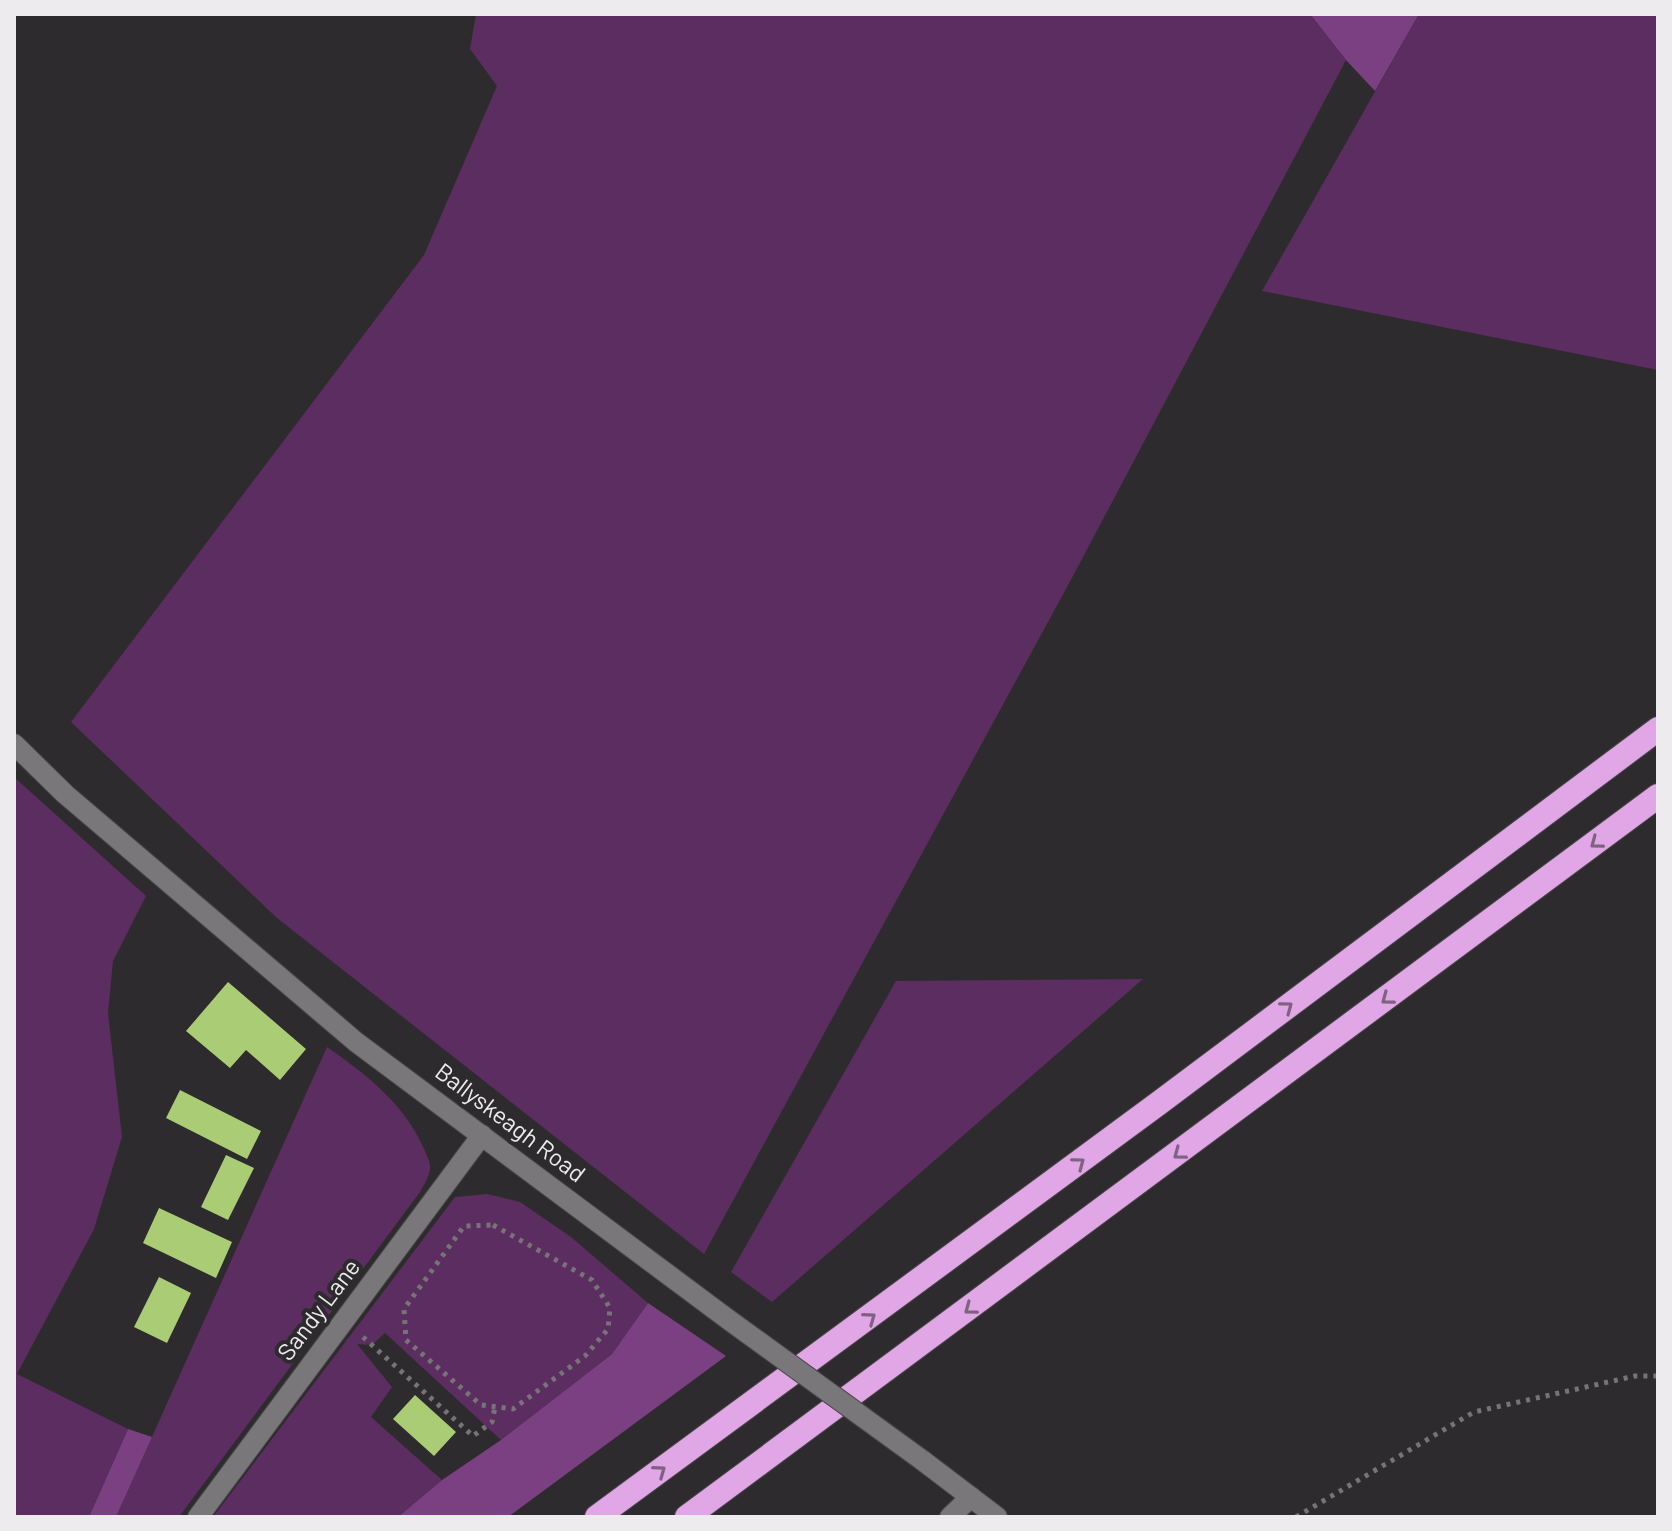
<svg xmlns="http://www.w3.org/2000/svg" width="1672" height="1531" viewBox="0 0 1672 1531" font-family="Barlow,sans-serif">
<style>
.green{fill:#5c2d60}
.forest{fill:#7b4081}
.building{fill:#a9cc74}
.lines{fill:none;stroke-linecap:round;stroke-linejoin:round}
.minor-casing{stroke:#4a474a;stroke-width:22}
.secondary-casing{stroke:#4a474a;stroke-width:22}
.motorway-casing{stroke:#4a474a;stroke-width:26}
.path{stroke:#777477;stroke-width:5;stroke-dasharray:4 6;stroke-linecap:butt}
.minor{stroke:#7a777a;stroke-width:20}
.secondary{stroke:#7a777a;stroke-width:20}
.motorway{stroke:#e1a6e6;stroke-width:24}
.secondary-bridge-casing{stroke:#4a474a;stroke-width:22;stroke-linecap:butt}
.secondary-bridge{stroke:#7a777a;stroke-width:20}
.oneway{stroke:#7f6281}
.labels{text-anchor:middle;stroke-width:8;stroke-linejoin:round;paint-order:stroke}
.street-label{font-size:24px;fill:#edebed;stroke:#2e2b2e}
</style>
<rect width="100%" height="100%" fill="#2e2b2e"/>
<path class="green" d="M476 14H1310L1346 60 1073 576 704 1254 277 918 71 722 424 255 497 86 470 49Z
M1419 14H1658V370L1262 291Z
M14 777 146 896 113 961 108 1013 122 1137 94 1229 17 1374 128 1429 89 1517H14Z
M1143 979 772 1302 731 1272 896 981Z
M327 1047C367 1075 405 1104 425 1151 427 1157 431 1162 430 1169 429 1177 424 1185 420 1192L179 1517H116Z
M487 1194 520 1202 571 1237 648 1303 612 1354 501 1440 385 1333 372 1345 357 1344 392 1387 371 1417 442 1480 398 1517H213L455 1197Z"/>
<path class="forest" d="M1310 14H1419L1375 91 1346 60Z
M648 1303 726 1356 508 1517H398L442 1480 501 1440 612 1354Z
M128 1429 152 1437 116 1517H89Z"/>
<path class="building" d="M228 982 306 1049 280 1080 246 1050 230 1068 186 1031Z
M180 1090 261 1131 247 1159 166 1118Z
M226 1155 254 1168 228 1220 201 1207Z
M159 1208 232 1242 216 1278 143 1243Z
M159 1277 191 1293 167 1343 134 1327Z
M415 1395 456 1432 434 1456 393 1419Z"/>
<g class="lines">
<defs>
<path id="minor" d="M198 1517 482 1135
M950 1517 971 1497"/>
<path id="secondary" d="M14 744 65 794 356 1042 729 1320
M922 1460 997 1517"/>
<path id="motorway" d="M597 1517 1159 1103 1658 729
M687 1517 1658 796"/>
</defs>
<use href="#minor" class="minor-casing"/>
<use href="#secondary" class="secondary-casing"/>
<use href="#motorway" class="motorway-casing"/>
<path class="path" d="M493 1225 592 1280 610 1308 608 1329 585 1356 513 1409 481 1405 406 1340 404 1309 464 1226Z
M363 1337 473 1436 492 1422 495 1407
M1296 1517 1474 1412 1635 1376H1658"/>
<use href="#minor" class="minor"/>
<use href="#secondary" class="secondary"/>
<use href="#motorway" class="motorway"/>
<defs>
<path id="secondary-bridge" d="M729 1320 922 1460"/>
</defs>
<use href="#secondary-bridge" class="secondary-bridge-casing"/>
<use href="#secondary-bridge" class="secondary-bridge"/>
</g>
<defs><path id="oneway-chevron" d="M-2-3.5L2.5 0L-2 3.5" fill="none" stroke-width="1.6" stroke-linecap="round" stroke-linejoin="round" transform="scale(2)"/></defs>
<g class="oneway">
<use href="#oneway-chevron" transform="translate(1596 843) rotate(143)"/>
<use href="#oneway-chevron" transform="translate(1387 999) rotate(143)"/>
<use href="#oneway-chevron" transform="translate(1287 1007) rotate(-37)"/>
<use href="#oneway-chevron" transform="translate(1179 1154) rotate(143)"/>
<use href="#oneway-chevron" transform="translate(1079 1163) rotate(-37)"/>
<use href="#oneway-chevron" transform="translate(970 1309) rotate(143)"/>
<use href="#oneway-chevron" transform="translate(870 1318) rotate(-36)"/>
<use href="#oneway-chevron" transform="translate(660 1471) rotate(-36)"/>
</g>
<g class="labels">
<g class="street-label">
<text transform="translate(510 1123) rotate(37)" y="8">Ballyskeagh Road</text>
<text transform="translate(319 1310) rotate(-53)" y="8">Sandy Lane</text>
</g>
</g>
<rect width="1672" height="1531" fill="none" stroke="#edebed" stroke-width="32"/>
</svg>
